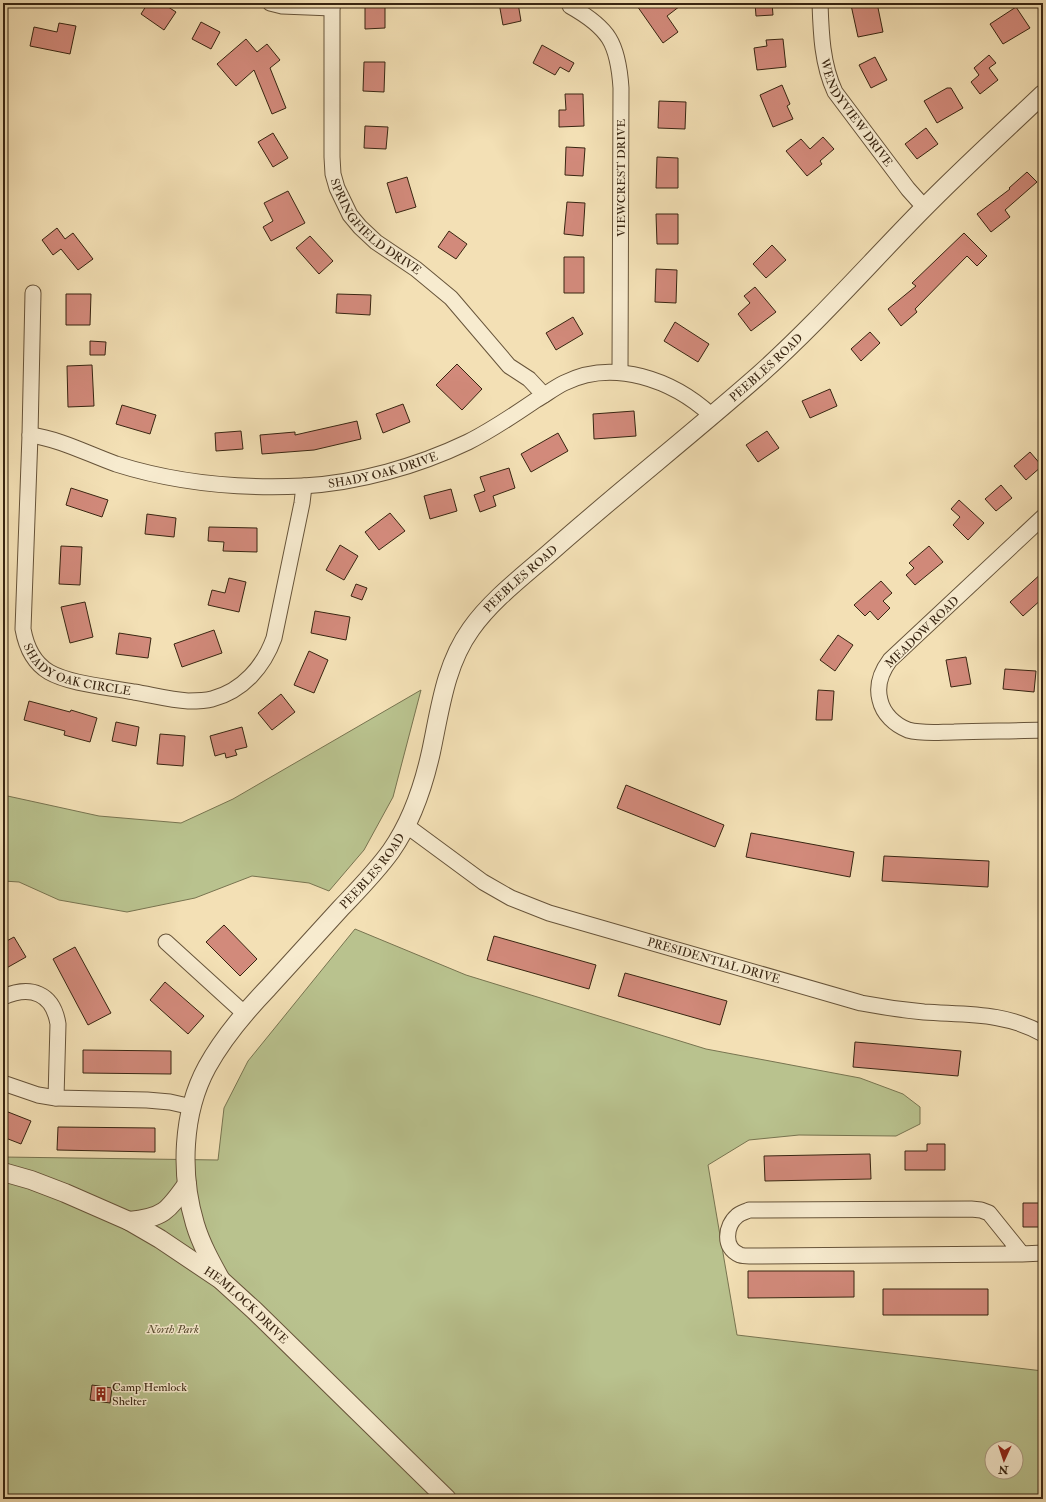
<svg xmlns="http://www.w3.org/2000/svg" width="1046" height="1502" viewBox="0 0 1046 1502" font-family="'IM FELL Double Pica',serif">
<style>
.green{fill:#b9c28e;stroke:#787450;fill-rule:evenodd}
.building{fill:#d28a7b;stroke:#382511}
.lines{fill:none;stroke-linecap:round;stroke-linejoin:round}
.minor-casing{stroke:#67543a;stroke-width:17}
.tertiary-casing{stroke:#67543a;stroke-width:20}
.minor{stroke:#f7ebcf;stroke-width:15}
.tertiary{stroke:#f7ebcf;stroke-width:18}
.labels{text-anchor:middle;stroke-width:3;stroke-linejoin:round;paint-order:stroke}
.street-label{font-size:12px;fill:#382511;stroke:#f7ebcf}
.park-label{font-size:12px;font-style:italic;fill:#584c30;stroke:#f7ebcf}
.poi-label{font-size:12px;fill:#382511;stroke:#f7ebcf;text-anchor:start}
</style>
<rect width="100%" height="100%" fill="#f3e0b5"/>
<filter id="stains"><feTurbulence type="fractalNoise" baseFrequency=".005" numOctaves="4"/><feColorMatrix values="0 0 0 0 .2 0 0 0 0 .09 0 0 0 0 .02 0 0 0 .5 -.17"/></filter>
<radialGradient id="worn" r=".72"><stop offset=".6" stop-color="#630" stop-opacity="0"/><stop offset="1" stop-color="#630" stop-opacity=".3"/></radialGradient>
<path class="green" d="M421 690 393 797 364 850 329 891 309 883 252 876 195 898 127 912 59 900 19 882 3 881V795L99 816 181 823 233 799Z
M355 929 466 975 706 1049 860 1078 903 1094 920 1107V1124L896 1136 799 1135 749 1140 708 1165 737 1335 1043 1371V1499H3V1157L218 1160 224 1108 248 1061ZM992 1448H1016V1472H992Z"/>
<path class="building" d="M148 3H162L176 12 164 30 141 14Z
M365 3H385V28L365 29Z
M499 3H518L521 21 503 25Z
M635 3H684L667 16 678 32 663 43Z
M755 3H772L773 15 756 16Z
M859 3H877L883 32 858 37 851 5Z
M1016 7 1030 28 1003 44 990 24Z
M201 22 220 32 211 49 192 39Z
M59 23 76 26 70 54 30 46 34 27 57 32Z
M246 39 257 52 267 44 280 60 270 68 286 108 272 114 254 70 236 86 217 64Z
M783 39 786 67 757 70 754 48 767 46 766 40Z
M542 45 574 63 569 72 560 67 555 75 533 63Z
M989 55 996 63 989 68 998 80 980 94 971 82 979 75 974 68Z
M875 57 887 80 871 88 859 65Z
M364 62H385L384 92 363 91Z
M782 85 790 104 787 106 793 119 773 127 760 95Z
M947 88H951L963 108 937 123 924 101Z
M565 94H583L584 126 559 127V110H566Z
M659 101 686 102 685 129 658 128Z
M365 126 388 127 386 149 364 148Z
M926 128 938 144 917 159 905 144Z
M273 133 288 158 273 167 258 142Z
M823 137 834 149 820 161 822 164 807 176 786 151 801 139 810 149Z
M566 147 585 148 583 176 565 175Z
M657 157 678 158V188H656Z
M1027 172 1037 182 1005 210 1010 217 991 232 977 214 1010 189 1009 188Z
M407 177 416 207 396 213 387 183Z
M288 191 305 223 271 241 263 227 273 221 264 203Z
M567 202 585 203 583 236 564 234Z
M656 214H678V244H657Z
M57 228 65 239 73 233 93 259 78 270 61 249 53 255 42 240Z
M449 231 467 244 456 259 438 247Z
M964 233 987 256 977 266 967 256 915 309 917 312 901 326 888 309 916 286 912 283Z
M310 236 333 261 319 274 296 248Z
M772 245 786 260 766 278 753 264Z
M564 257H584V293H564Z
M656 269 677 270 676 303 655 302Z
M755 287 776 312 751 331 738 314 750 303 744 296Z
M66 294H91L90 325H66Z
M337 294 371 295 370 315 336 313Z
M573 317 583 334 556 350 546 333Z
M675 322 709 344 698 362 664 341Z
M870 332 880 343 861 361 851 349Z
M90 341 106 342 105 355H90Z
M457 364 482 389 462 410 436 385Z
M92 365 94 406 68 407 67 366Z
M830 389 837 406 810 418 802 401Z
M403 404 410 422 383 433 376 414Z
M122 405 156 415 150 434 116 424Z
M634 411 636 436 594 439 593 414Z
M357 421 361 439 314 450 262 454 260 435 295 432V435Z
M241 431 243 449 216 451 215 433Z
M767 431 779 448 758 462 746 445Z
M558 433 568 451 531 472 521 454Z
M1030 452 1042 466 1026 480 1014 466Z
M509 468 515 488 493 496 496 506 480 512 474 495 485 491 480 477Z
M1001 485 1012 498 996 511 985 499Z
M71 488 108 500 102 517 66 505Z
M451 489 457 511 430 519 424 496Z
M959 500 984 523 968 540 953 525 960 517 951 509Z
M390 513 405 531 379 550 365 532Z
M147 514 176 518 174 537 145 534Z
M209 527 257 528V552L223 551 224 542 208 541Z
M340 545 358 556 344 580 326 570Z
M61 546 82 547 80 585 59 584Z
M929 546 943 562 915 585 906 575 914 568 909 563Z
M1043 572V598L1023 616 1010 602Z
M229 578 246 582 239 612 208 605 212 590 225 593Z
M881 581 892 593 883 601 890 608 878 620 870 611 865 616 854 605Z
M356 584 367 588 362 600 351 596Z
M85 602 93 637 70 643 61 607Z
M315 611 350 617 346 640 311 633Z
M214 630 222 653 182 667 174 644Z
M119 633 151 638 148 658 116 654Z
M838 635 853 645 835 671 820 660Z
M309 651 328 660 314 693 294 685Z
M966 657 971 684 951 687 946 660Z
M1005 669 1036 671 1034 692 1003 689Z
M818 690 834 691 832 720H816Z
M281 694 295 712 272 730 258 713Z
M29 701 70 712 71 710 97 718 90 742 64 735 65 731 24 720Z
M116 722 139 727 136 746 112 741Z
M242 727 247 747 235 750 237 755 226 758 225 753 215 756 210 736Z
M160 734 185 736 183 766 157 764Z
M626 785 724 825 715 847 617 808Z
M751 833 854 852 850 877 746 857Z
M884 856 989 861 988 887 882 881Z
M224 925 257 959 240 976 206 942Z
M494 936 596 965 589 989 487 960Z
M14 937 26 957 3 970V943Z
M75 947 111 1013 88 1025 53 959Z
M625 973 727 1001 720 1025 618 996Z
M165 982 204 1016 188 1034 150 1000Z
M855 1042 961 1051 958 1076 853 1067Z
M83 1050 171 1051V1074L83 1073Z
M3 1110 31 1121 21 1144 3 1137Z
M58 1127 155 1128V1152L57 1150Z
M927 1144H945V1170H905V1151H927Z
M870 1154 871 1179 765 1181 764 1156Z
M1023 1203H1043V1227H1023Z
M748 1271H854V1297L748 1298Z
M883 1289H988V1315H883Z
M92 1385 112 1388 110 1403 90 1400Z"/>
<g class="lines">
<defs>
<g id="minor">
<path d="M270 3 282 6 332 8"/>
<path id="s1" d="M332 3V157L333 174 337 188 350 215 360 227 376 242 416 269 451 298 509 366 529 379 544 395"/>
<path id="s2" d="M820 3C821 33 822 64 835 92L908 189 925 208"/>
<path d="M570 6C609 28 618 43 621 88L620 372"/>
<path id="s3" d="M33 293 30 435 23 629C26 646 34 663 49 672 70 684 109 687 134 692 152 695 170 700 188 701 196 701 205 701 212 699 243 691 264 666 274 638L302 503 304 486"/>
<path id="s4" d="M30 435C60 439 88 454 116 464 176 483 240 489 303 486 358 483 418 466 468 442 492 430 514 415 536 400 545 395 554 388 564 383 613 358 673 380 711 415"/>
<path d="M1043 517 890 660C881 672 876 685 880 700 883 714 895 725 908 730 922 734 940 732 954 732 984 731 1013 731 1043 730"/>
<path id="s5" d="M407 826 483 882 511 898 549 913 861 1003C882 1007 903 1010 924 1012 966 1015 1005 1012 1043 1034"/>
<path d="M166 942 244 1013"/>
<path d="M3 997C31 985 53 993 58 1024L56 1098"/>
<path d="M3 1083 38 1095 56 1098 147 1100 170 1102 192 1107"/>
<path d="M1022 1254 989 1213 981 1210 971 1209 749 1210C745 1212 740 1213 737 1216 726 1225 722 1248 740 1255 743 1256 746 1256 749 1256L1022 1254 1043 1253"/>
</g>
<g id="tertiary">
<path id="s6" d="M3 1172 31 1180 65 1193 129 1221 160 1239 221 1280 254 1310 447 1499"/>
<path d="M129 1221C163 1218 168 1211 187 1184"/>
<path id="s7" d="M221 1280C211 1262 201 1244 195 1224 180 1174 182 1113 207 1067 223 1038 245 1012 268 988 292 962 316 935 340 909 358 890 376 872 391 851 412 821 423 788 431 752 440 710 445 665 471 629 493 598 526 574 554 549 621 490 692 434 759 375 816 324 867 266 921 211 960 171 1002 133 1043 94"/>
</g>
</defs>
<use href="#minor" class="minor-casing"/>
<use href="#tertiary" class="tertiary-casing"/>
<use href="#minor" class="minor"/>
<use href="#tertiary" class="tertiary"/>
</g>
<defs>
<symbol id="building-bare" viewBox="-9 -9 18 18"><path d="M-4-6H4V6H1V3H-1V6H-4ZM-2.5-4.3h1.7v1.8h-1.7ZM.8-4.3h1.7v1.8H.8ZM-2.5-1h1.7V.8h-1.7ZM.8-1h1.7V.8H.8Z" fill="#8f2418" stroke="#f7ebcf" stroke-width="2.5" paint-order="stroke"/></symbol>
</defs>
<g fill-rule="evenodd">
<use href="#building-bare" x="91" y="1384" width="20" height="20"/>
</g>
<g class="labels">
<g class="street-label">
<text dy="4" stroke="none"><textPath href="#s2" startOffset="119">WENDYVIEW DRIVE</textPath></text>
<text transform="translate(621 178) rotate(-90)" y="4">VIEWCREST DRIVE</text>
<text dy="4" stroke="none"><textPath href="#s1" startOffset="241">SPRINGFIELD DRIVE</textPath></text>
<text dy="4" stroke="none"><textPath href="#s7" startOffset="1140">PEEBLES ROAD</textPath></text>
<text dy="4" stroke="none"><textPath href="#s4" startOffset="362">SHADY OAK DRIVE</textPath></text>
<text dy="4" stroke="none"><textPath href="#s7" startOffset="816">PEEBLES ROAD</textPath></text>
<text transform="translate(922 632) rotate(-44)" y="4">MEADOW ROAD</text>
<text dy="4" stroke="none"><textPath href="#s3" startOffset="412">SHADY OAK CIRCLE</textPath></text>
<text dy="4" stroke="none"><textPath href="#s7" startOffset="480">PEEBLES ROAD</textPath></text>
<text dy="4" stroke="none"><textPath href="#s5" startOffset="339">PRESIDENTIAL DRIVE</textPath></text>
<text dy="4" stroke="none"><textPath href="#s6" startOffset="280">HEMLOCK DRIVE</textPath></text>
</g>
<g class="park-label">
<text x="173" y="1333">North Park</text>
</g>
<g class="poi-label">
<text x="112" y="1391">Camp Hemlock<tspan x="112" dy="14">Shelter</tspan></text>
</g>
</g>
<rect width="1046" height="1502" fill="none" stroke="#f3e0b5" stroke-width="16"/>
<rect x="4" y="4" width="1038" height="1494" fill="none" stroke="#382511" stroke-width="2"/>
<rect x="8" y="8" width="1030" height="1486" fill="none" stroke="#382511"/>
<g transform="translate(1004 1460) rotate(183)"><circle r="19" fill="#f7ebcf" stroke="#ab9c83"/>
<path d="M0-3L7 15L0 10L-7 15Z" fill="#8f2418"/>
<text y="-6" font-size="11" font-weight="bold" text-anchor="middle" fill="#382511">N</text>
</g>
<rect width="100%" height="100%" filter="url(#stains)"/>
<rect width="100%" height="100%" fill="url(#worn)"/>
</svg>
